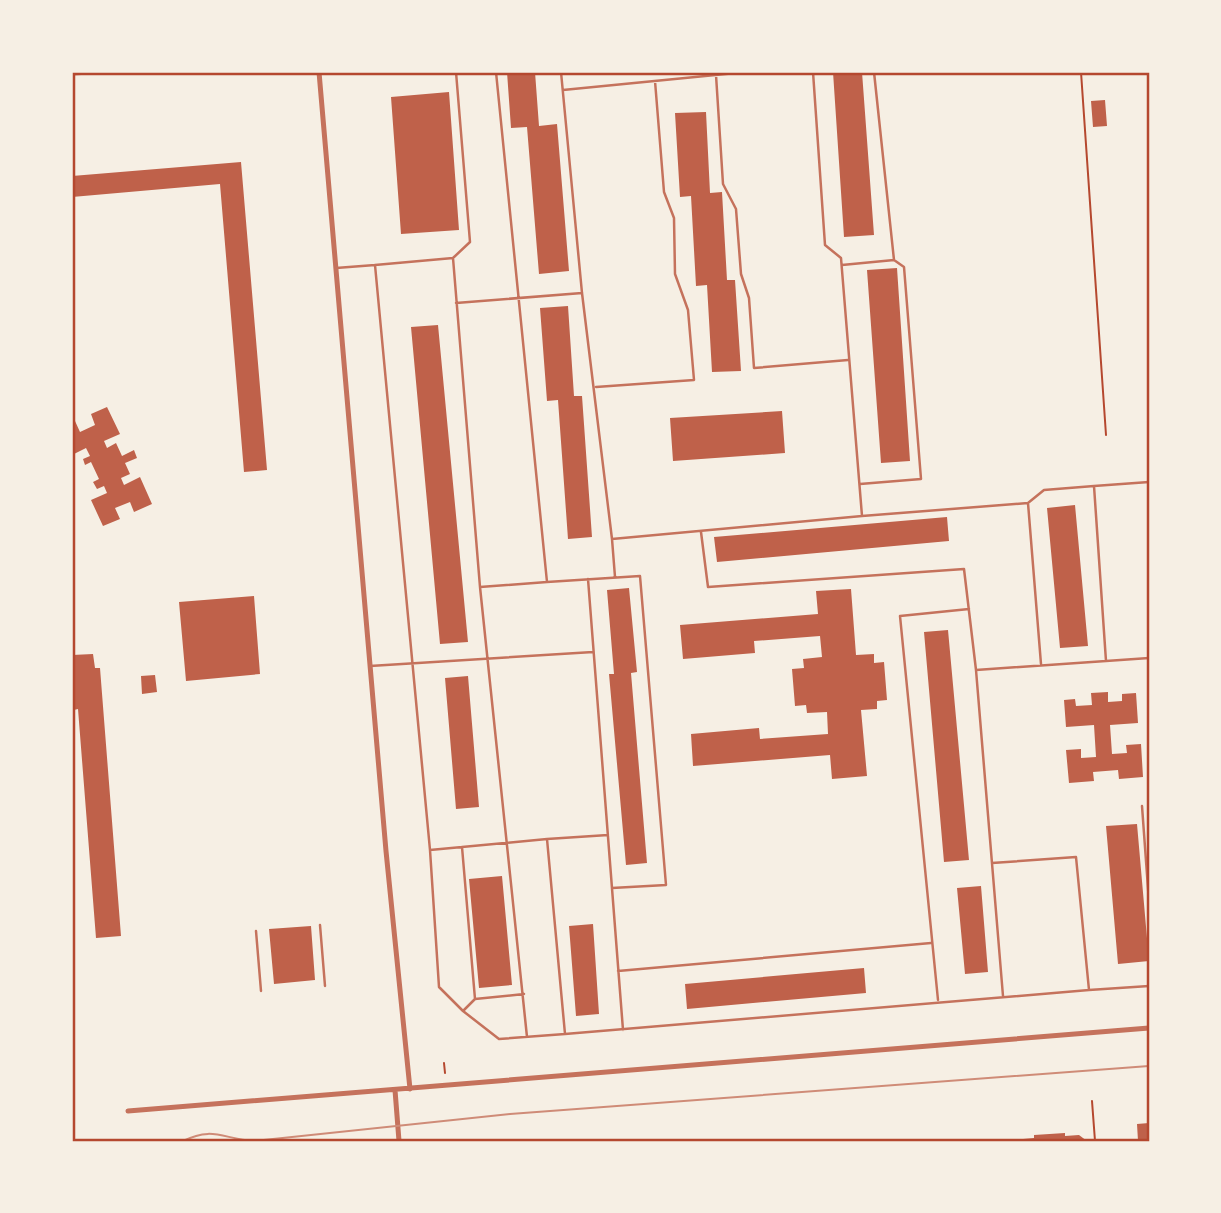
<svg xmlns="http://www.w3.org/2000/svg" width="1221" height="1213" viewBox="0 0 1221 1213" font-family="Barlow,sans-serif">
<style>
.building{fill:#bf614a}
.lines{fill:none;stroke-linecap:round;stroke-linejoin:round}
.path{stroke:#b5482f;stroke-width:2}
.service{stroke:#c5725c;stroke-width:2.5}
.minor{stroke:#c5725c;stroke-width:5}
.tram{stroke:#cf8b77;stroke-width:2}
.neatline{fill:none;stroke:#b5482f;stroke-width:2.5}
</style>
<rect width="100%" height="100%" fill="#f6efe4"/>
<path class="building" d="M507 72H535L539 126 557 124 569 271 539 274 527 127 511 128Z
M833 72H862L874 235 844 237Z
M449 92 459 230 401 234 391 97Z
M1105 100 1107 126 1093 127 1091 101Z
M706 112 710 193 722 192 727 280H735L741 371 712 372 707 285 696 286 691 196 680 197 675 113Z
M241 162 267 470 244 472 220 184 72 197V176Z
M897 268 910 461 881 463 867 270Z
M568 306 574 396H582L592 537 568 539 558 400 547 401 540 308Z
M438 325 468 642 440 644 411 327Z
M107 407 120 434 104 441 107 448 116 443 122 456 134 450 137 458 125 463 130 474 121 478 124 485 140 477 152 504 134 512 130 502 115 508 120 519 103 526 91 500 107 493 104 486 97 489 93 482 99 479 91 462 85 465 83 459 90 456 86 448 72 455V423L75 421 80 432 95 425 91 414Z
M782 411 785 453 673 461 670 418Z
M1075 505 1088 646 1060 648 1047 508Z
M947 517 949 541 717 562 714 537Z
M629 588 637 672 631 673 647 863 626 865 609 674H614L607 590Z
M851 589 856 655 874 654V663L884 662 887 700 877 701V709L861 710 867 776 832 779 830 755 693 766 691 734 759 728 760 739 828 734 827 712 807 713 806 705 795 706 792 669 804 668 803 659 822 657 820 636 754 641 755 653 683 659 680 625 818 614 816 591Z
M254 596 260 674 186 681 179 602Z
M948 630 969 860 944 862 924 632Z
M93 654 95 668H100L121 936 96 938 78 709 74 710 72 681V655Z
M155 675 157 692 142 694 141 676Z
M468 676 479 807 456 809 445 678Z
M1108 692V702L1122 701V694L1136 693 1138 723 1110 725 1112 754 1127 753 1126 745 1141 744 1143 777 1119 779 1118 770 1093 772 1094 781 1069 783 1066 750 1081 749V758L1096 757 1094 725 1066 727 1064 700 1075 699 1076 706 1092 705 1091 693Z
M1137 824 1149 961 1118 964 1106 826Z
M502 876 512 985 479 988 469 879Z
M981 886 988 972 965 974 957 888Z
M593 924 599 1014 576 1016 569 926Z
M311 926 315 980 274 984 269 929Z
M864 968 866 993 687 1009 685 984Z
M1149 1123V1141H1138L1137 1124Z
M1065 1133V1136L1079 1135 1087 1141H1023V1139L1034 1138V1135Z"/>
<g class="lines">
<path class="path" d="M1081 72 1106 435
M444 1063 445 1073
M1092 1101 1095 1141"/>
<path class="service" d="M456 72 470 242 453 258 375 265 430 850 547 839
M496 72 547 582 640 576 666 885 612 888
M561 72 582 293 612 539 862 516 841 258 825 245 813 72
M716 75 723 184 736 209 741 274 749 298 754 368 848 360
M563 90 746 72
M453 258 480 587 527 1037
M842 265 894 260
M336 268 375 265
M456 303 582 293
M596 387 694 380 688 310 675 274 674 218 664 192 655 81
M860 484 921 479 904 267 894 260 874 72
M1094 486 1149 482
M1028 503 1041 664
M862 516 1028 503 1044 490 1094 486 1106 661 976 670
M701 532 708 587 964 569 976 670 1003 996
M612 539 615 577
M588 579 623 1030
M480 587 547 582
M1106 661 1149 658
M370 666 593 652
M1142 806 1149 902
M608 835 547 839 565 1034 1089 990 1076 857 992 863
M462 847 475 999
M430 850 439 987 463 1011 499 1039 565 1034
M320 925 325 986
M256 931 261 991
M618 971 931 943
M1089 990 1149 986
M938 1000 900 616 969 609
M463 1011 475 999 524 994"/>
<path class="minor" d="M319 72 386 851 410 1089
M72 73 90 72
M395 1090 399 1141
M128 1111 1149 1028"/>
<path class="tram" d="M183 1141C213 1126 223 1139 254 1141L510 1114 1149 1066"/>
</g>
<rect width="1221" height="1213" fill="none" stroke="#f6efe4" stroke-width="147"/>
<rect x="74" y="74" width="1074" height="1066" class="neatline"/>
</svg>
